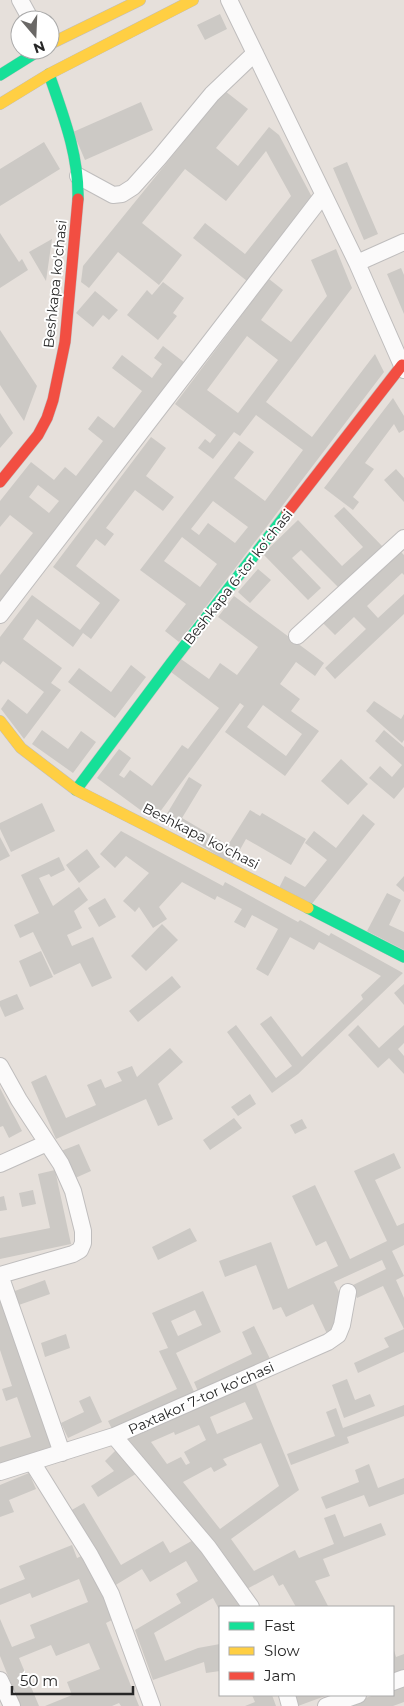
<svg xmlns="http://www.w3.org/2000/svg" width="404" height="1706" viewBox="0 0 404 1706" font-family="Montserrat,sans-serif">
<style>
.building{fill:#ccc9c5;fill-rule:evenodd}
.lines{fill:none;stroke-linecap:round;stroke-linejoin:round}
.street-casing{stroke:#bfbdbd;stroke-width:18}
.fast-casing{stroke:#bfbdbd;stroke-width:12}
.slow-casing{stroke:#bfbdbd;stroke-width:12}
.jam-casing{stroke:#bfbdbd;stroke-width:12}
.street{stroke:#fbfafa;stroke-width:16}
.fast{stroke:#16e098;stroke-width:11}
.slow{stroke:#ffcf43;stroke-width:11}
.jam{stroke:#f24e42;stroke-width:11}
.labels{text-anchor:middle;stroke-width:4;stroke-linejoin:round;paint-order:stroke}
.street-label{font-size:14px;fill:#272727;stroke:#fff}
</style>
<rect width="100%" height="100%" fill="#e6e0db"/>
<path class="building" d="M220 14 227 29 205 40 197 25Z
M225 91 248 109 216 148 238 166 269 127 279 135 313 199 247 281 193 238 205 223 245 254 291 196 266 151 226 201 185 169 142 223 182 255 159 285 118 252 89 288 81 282 83 266Z
M141 102 153 130 85 160 73 132Z
M44 142 60 169 0 206V169Z
M347 162 378 234 364 240 333 168Z
M0 233 19 262 22 259 28 270 0 288Z
M52 239 46 281 29 252Z
M336 249 352 288 266 402 312 437 375 354 384 372 179 642 165 631 186 604 140 570 239 441 254 452 234 478 265 501 303 450 256 415 240 436 234 432 213 459 198 448 205 439 210 443 216 435 175 404 269 279 283 290 261 320 291 342 327 296 311 260ZM247 336 278 360 238 413 207 390ZM213 501 248 527 235 543 208 523 199 535 191 529ZM182 537 217 564 200 587 164 561Z
M401 268 404 275V314L387 274Z
M163 282 184 298 173 313 177 316 158 340 127 315 147 290 152 295Z
M95 291 118 310 109 320 103 315 93 327 76 313Z
M0 330 37 386 24 421 0 385Z
M163 346 185 363 0 603V575L33 533 10 515 0 527V501L31 462 54 480 65 467 76 476 103 441 88 429 98 416 114 428 142 391 112 368 122 355 152 378 162 364 154 358ZM38 485 59 501 49 513 29 497Z
M393 398 404 416V430L399 433 394 424 365 463 374 469 353 497 359 502 353 510 324 488Z
M0 413 13 433 0 448Z
M151 437 166 448 146 476 174 497 163 511 135 490 106 528 114 534 105 546 96 539 76 566 120 600 91 639 83 633 73 647 37 619 23 639 62 668 51 683 61 690 24 739 1 709 8 699 27 714 44 692 3 661 0 665V637L32 595 80 630 100 603 53 567Z
M396 469 404 478V502L384 480Z
M344 507 385 549 342 591 301 550 292 558 321 588 308 600 263 554 298 520 342 566 363 547 334 516Z
M399 550 404 555V575L402 573 367 606 378 618 404 594V614L335 679 325 668 366 629 354 617 335 635 322 622Z
M258 569 271 580 250 603 238 592Z
M234 596 324 663 315 676 296 662 280 684 300 699 291 711 319 731 285 776 225 732 244 706 240 703 154 820 97 778 119 749 131 758 119 775 124 778 130 770 152 786 182 745 188 749 219 708 171 672 181 659 209 679 220 663 237 675 258 647 218 617ZM263 705 302 734 286 756 247 727Z
M131 665 146 677 115 718 68 682 79 668 111 692Z
M374 701 401 719 404 714V740L402 743 366 711Z
M42 730 68 749 81 731 96 742 73 773 32 744Z
M384 730 404 747V787L394 799 369 778 380 766 392 777 402 765 375 741Z
M341 759 368 784 348 805 321 781Z
M189 777 202 785 182 818 228 845 250 810 260 816 262 813 306 839 291 865 246 839 232 864 162 822Z
M42 803 55 831 11 852 0 829V823Z
M363 814 375 824 311 905 279 888 285 876 305 887 327 860 305 843 314 831 336 848Z
M121 831 223 886 225 882 298 922 300 920 329 936 331 933 403 973 298 1074 272 1093 227 1032 236 1025 276 1078 292 1066 260 1024 271 1016 302 1057 363 999 361 995 381 976 319 942 314 950 290 937 268 976 256 969 278 929 252 915 245 928 234 922 242 909 217 896 215 900 182 882 159 907 167 919 153 928 139 907 135 912 123 901 149 873 126 856 115 868 100 854Z
M0 837 10 856 0 861Z
M87 849 100 867 79 883 66 865Z
M59 857 65 870 51 877 49 874 39 878 53 906 79 887 88 900 74 911 82 928 67 935 72 946 93 937 112 978 92 987 80 963 54 975 33 932 20 938 14 925 39 913 21 875Z
M404 876V892L396 885Z
M387 893 401 900 389 925 404 932V950L367 931Z
M105 898 116 917 99 927 88 908Z
M162 924 178 940 146 971 131 956Z
M41 951 53 977 30 987 19 961Z
M172 976 181 987 138 1022 129 1011Z
M404 984V1005L394 993Z
M17 994 24 1009 5 1017 0 1006V1001Z
M358 1025 379 1048 404 1025V1043L398 1049 404 1056V1074L389 1058 378 1068 348 1035Z
M170 1048 183 1062 158 1084 173 1119 158 1126 146 1099 56 1139 31 1082 46 1075 66 1118 96 1105 87 1085 101 1079 105 1088 122 1081 117 1072 132 1066 137 1077Z
M0 1088 22 1131 9 1138 3 1126 0 1127Z
M250 1094 256 1104 238 1116 231 1107Z
M234 1118 242 1128 210 1150 203 1140Z
M302 1119 307 1128 295 1134 290 1125Z
M79 1144 91 1171 73 1179 61 1151Z
M394 1153 401 1168 375 1180 397 1226 404 1223V1245L392 1251 404 1276 396 1280 404 1298V1352L358 1373 354 1363 389 1347 384 1338 404 1329 383 1286 357 1298 351 1286 386 1269 382 1260 334 1282 342 1298 335 1333 328 1336 313 1304 286 1317 281 1307 273 1310 256 1265 225 1277 219 1261 271 1242 288 1289 338 1266 326 1241 316 1246 292 1196 315 1185 350 1259 387 1241 354 1171Z
M55 1170 71 1244 0 1259V1238L50 1228 38 1174Z
M33 1190 36 1204 22 1207 19 1193Z
M4 1196 7 1210 0 1211V1197Z
M190 1228 197 1241 158 1260 152 1247Z
M45 1280 50 1294 16 1306 12 1292Z
M0 1290 53 1446 0 1464V1447L31 1437 17 1397 6 1401 2 1389 12 1386 0 1350Z
M203 1291 221 1332 176 1353 196 1396 114 1433 108 1421 177 1389 159 1351 168 1348 152 1313ZM195 1310 202 1325 178 1336 171 1321Z
M254 1326 272 1363 200 1396 194 1382 252 1354 242 1332Z
M66 1334 70 1348 45 1357 41 1343Z
M347 1379 355 1400 370 1394 375 1406 344 1418 332 1385Z
M255 1382 299 1490 231 1539 254 1571 295 1550 299 1558 334 1544 324 1518 335 1514 344 1537 381 1523 386 1535 323 1559 330 1576 315 1581 328 1606 326 1607H296L283 1584 279 1586 273 1575 245 1590 208 1538 128 1439 169 1421 168 1419ZM245 1402 253 1419 217 1434 210 1417ZM199 1425 206 1440 184 1452 190 1463 186 1465 181 1457 167 1464 151 1442 174 1432 175 1435ZM261 1443 279 1486 220 1529 183 1482 211 1467 214 1472 227 1465 223 1459Z
M90 1396 102 1422 68 1438 61 1423 84 1412 79 1401Z
M404 1405V1416L347 1437 349 1443 291 1465 287 1454 335 1436 326 1412 336 1408 343 1428Z
M117 1449 139 1472 98 1497 91 1486 114 1471 105 1461Z
M369 1464 378 1488 404 1478V1494L369 1507 364 1495 326 1509 321 1497 359 1482 355 1470Z
M29 1473 36 1489 9 1500 14 1512 0 1517V1485Z
M84 1503 121 1565 163 1541 170 1553 197 1538 244 1607H220V1611L213 1598 154 1633 165 1661 198 1648 220 1644V1671L206 1673 204 1662 153 1680 135 1630 181 1603 176 1594 198 1581 186 1561 150 1582 142 1569 114 1586 70 1511Z
M72 1545 77 1558 88 1553 114 1619 106 1623 139 1706H121L119 1703 112 1706H45L72 1695 67 1682 100 1669 89 1643 56 1656 51 1645 19 1658 39 1706H20L0 1656V1619L12 1647 35 1638 30 1625 88 1602 79 1579 32 1598 30 1593 0 1605V1589L25 1579 19 1566Z
M393 1647 396 1657 404 1654V1669L393 1673Z
M404 1684V1702L393 1706H343L374 1695H393V1688Z
M252 1695H272L276 1706H245L255 1702Z
M294 1695H328L298 1706Z"/>
<g class="lines">
<defs>
<path id="street" d="M20 0 31 20
M229 0 357 263 404 370
M78 176 113 195 122 194 133 187 159 158 212 94 255 53
M357 263 404 242
M0 615 323 195
M297 636 404 538
M0 1066 19 1100 61 1164 73 1191 83 1231V1243L80 1250 73 1254 0 1275
M0 1164 47 1143
M0 1275 62 1453
M114 1436 208 1547 251 1607
M32 1462 90 1555 111 1594 152 1706
M0 1472 114 1436 328 1342 338 1335 342 1325 348 1292
M0 1680 12 1706
M393 1682 404 1678
M287 1695 290 1706
M326 1706 358 1695"/>
<path id="fast" d="M49 74C63 115 79 155 78 199
M0 75 40 50
M76 790 171 663 287 513
M308 908 404 957"/>
<path id="slow" d="M50 44 140 0
M0 104 49 74 193 0
M0 721 21 748 76 790 308 908"/>
<path id="jam" d="M0 482 38 435 47 418 53 400 65 342 78 199
M287 513 402 365"/>
</defs>
<use href="#street" class="street-casing"/>
<use href="#fast" class="fast-casing"/>
<use href="#slow" class="slow-casing"/>
<use href="#jam" class="jam-casing"/>
<use href="#street" class="street"/>
<use href="#fast" class="fast"/>
<use href="#slow" class="slow"/>
<use href="#jam" class="jam"/>
</g>
<g class="labels">
<g class="street-label">
<text transform="translate(55 284) rotate(-84)" y="5">Beshkapa ko'chasi</text>
<text transform="translate(238 577) rotate(-52)" y="5">Beshkapa 6-tor koʻchasi</text>
<text transform="translate(201 836) rotate(27)" y="5">Beshkapa ko'chasi</text>
<text transform="translate(201 1398) rotate(-24)" y="5">Paxtakor 7-tor koʻchasi</text>
</g>
</g>
<rect x="219" y="1606" width="175" height="90" fill="#ffffff" stroke="#a9a9a9"/>
<rect x="229" y="1622" width="25" height="8" fill="#16e098" stroke="#a9a9a9"/>
<text x="264" y="1631" font-size="15" fill="#272727">Fast</text>
<rect x="229" y="1647" width="25" height="8" fill="#ffcf43" stroke="#a9a9a9"/>
<text x="264" y="1656" font-size="15" fill="#272727">Slow</text>
<rect x="229" y="1672" width="25" height="8" fill="#f24e42" stroke="#a9a9a9"/>
<text x="264" y="1681" font-size="15" fill="#272727">Jam</text>
<g transform="translate(35 35) rotate(161)"><circle r="24" fill="#ffffff" stroke="#a9a9a9"/>
<path d="M0-4L9 19L0 12L-9 19Z" fill="#6a6866"/>
<text y="-8" font-size="14" font-weight="bold" text-anchor="middle" fill="#272727">N</text>
</g>
<path d="M12 1686v8h121v-8" fill="none" stroke="#272727" stroke-width="2.5"/>
<text x="20" y="1686" font-size="15" fill="#272727" stroke="#ffffff" stroke-width="4" paint-order="stroke">50 m</text>
</svg>
